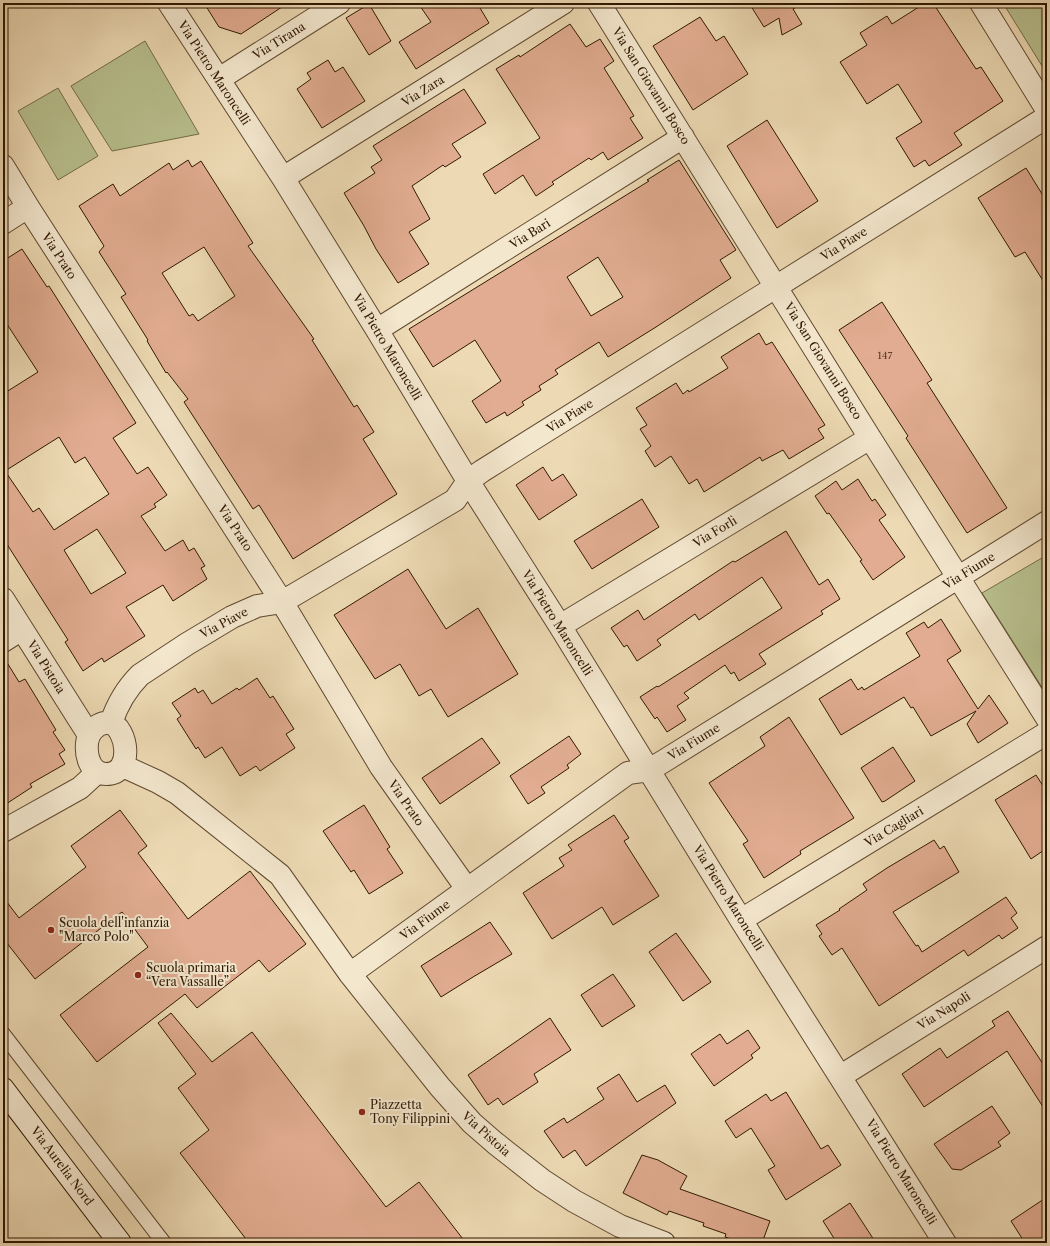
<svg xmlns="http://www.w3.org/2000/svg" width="1050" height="1246" viewBox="0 0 1050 1246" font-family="'Libre Caslon Text',serif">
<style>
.green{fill:#b8c08e;stroke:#746c48}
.building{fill:#e1ac91;stroke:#301802;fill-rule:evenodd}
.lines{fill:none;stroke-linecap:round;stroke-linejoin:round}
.lane-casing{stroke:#5f482e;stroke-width:16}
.street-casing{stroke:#5f482e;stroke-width:24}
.secondary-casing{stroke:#301802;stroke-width:24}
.lane{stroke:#f3e7ce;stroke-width:14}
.street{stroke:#f3e7ce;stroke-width:22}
.secondary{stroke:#f3e7ce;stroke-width:22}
.poi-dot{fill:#8f2418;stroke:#f3e7ce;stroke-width:1.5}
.labels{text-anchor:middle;stroke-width:4;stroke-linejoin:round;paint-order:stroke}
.number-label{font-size:10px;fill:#5c3d26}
.street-label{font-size:12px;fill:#301802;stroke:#f3e7ce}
.poi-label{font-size:12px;fill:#301802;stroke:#f3e7ce;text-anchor:start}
</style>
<rect width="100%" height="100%" fill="#eddab4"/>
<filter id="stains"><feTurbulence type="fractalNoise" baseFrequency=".005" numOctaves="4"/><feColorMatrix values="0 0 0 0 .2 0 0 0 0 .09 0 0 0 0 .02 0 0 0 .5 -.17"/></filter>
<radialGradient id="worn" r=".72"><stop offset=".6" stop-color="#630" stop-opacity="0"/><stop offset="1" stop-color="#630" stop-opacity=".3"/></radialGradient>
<path class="green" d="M1003 3H1047V74Z
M145 41 199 134 112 151 71 86Z
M58 88 98 156 58 180 18 111Z
M1047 555V695L982 593Z"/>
<path class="building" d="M204 3H288L241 34 219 27Z
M418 3H477L489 23 416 69 399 42 431 22Z
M749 3H803L793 9 802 24 782 35 779 18 764 27Z
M925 3H933L976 69 981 67 1003 101 954 133 962 145 929 166 925 160 914 167 896 138 922 122 898 84 867 104 840 62 867 45 860 33 887 16 892 24Z
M369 4 391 41 369 55 346 18Z
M700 17 716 41 724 36 748 74 693 110 653 46Z
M570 24 586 47 600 39 614 61 604 68 634 116 630 118 643 138 608 160 603 152 591 160 589 158 552 182 554 184 536 196 523 175 495 194 483 174 540 138 496 69 519 55 520 57Z
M328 60 335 72 343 67 365 101 322 128 297 89 311 79 307 73Z
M464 89 486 123 452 144 461 157 445 167 443 165 412 186 430 219 409 232 429 264 398 283 376 249 364 226 344 193 375 173 371 167 382 160 373 146Z
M767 120 818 201 777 228 727 146Z
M188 160 192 167 201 161 253 243 248 246 314 339 312 340 354 407 357 405 374 432 363 439 397 494 293 559 259 505 253 509 184 402 188 399 167 372 166 373 147 341 148 340 121 297 126 294 99 252 104 246 79 206 113 184 120 196 169 163 173 170ZM204 247 235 296 198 321 193 314 189 316 162 273Z
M679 160 736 250 720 260 731 278 656 327 608 357 599 342 555 370 558 374 539 386 541 390 522 402 524 405 507 416 505 412 486 423 472 401 501 381 475 340 433 367 409 329 649 181 647 180ZM598 257 623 297 591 316 567 277Z
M1026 168 1047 202V287L1025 252 1015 257 978 198Z
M22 249 47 287 49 286 136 423 113 438 137 474 148 467 167 495 154 504 156 507 141 516 165 551 183 540 189 551 194 548 205 566 201 568 207 579 173 601 163 585 126 607 145 636 104 662 102 658 83 671 65 642 68 640 3 538V394L38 372 3 318V261ZM59 437 75 463 85 457 109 494 54 530 39 508 33 512 5 471ZM97 529 126 573 91 594 64 550Z
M882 302 932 380 927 383 1007 508 967 533 906 438 908 436 839 330Z
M759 333 766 345 772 342 825 425 818 429 824 438 789 459 783 450 762 461 760 457 704 492 697 479 689 484 671 456 655 467 645 451 651 446 640 429 647 425 636 408 676 383 683 394 688 390 689 392 728 368 721 357Z
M543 467 552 481 563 474 577 495 539 520 516 485Z
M858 479 872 501 875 499 886 515 879 520 905 557 873 580 860 561 862 560 829 513 827 514 815 496 836 481 842 490Z
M642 499 659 527 592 569 574 541Z
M786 531 819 585 828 579 840 599 821 611 823 614 759 654 766 664 739 681 734 672 731 674 725 665 684 693 689 698 677 706 686 720 667 732 657 717 655 719 640 697 657 686 658 687 782 608 762 577 699 620 695 614 657 640 661 645 637 661 627 645 624 647 611 628 638 610 644 620 733 561 735 562Z
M408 569 446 629 478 608 518 674 448 717 431 689 419 696 400 664 375 679 334 615Z
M941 619 961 651 947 660 978 709 989 695 1008 723 978 743 967 724 976 711 931 736 913 707 911 708 904 697 841 735 819 699 851 679 858 690 862 687 864 690 920 656 906 633 924 622 928 628Z
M3 656 19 682 25 679 56 730 53 732 65 750 59 754 65 764 30 784 32 787 3 806Z
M257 678 270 698 273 696 294 729 286 734 295 748 260 771 256 766 240 776 222 747 205 758 198 747 196 749 177 719 181 716 172 703 195 688 198 693 203 690 212 704 237 688 239 690Z
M789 717 854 818 800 851 801 854 764 878 743 844 748 841 709 783 765 746 760 737Z
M569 736 581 754 567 765 569 768 541 787 545 793 528 804 510 776Z
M482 738 500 763 440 804 422 778Z
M893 747 915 781 885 801 882 802 861 768Z
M1036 775 1047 792V848L1031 859 995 800Z
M364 805 390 847 387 849 403 873 369 894 354 870 351 872 323 831Z
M120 810 147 846 138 853 188 919 250 871 306 944 269 972 259 960 197 1008 185 994 97 1062 60 1015 148 947 122 912 35 979 3 938V897L19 918 86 867 71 846Z
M614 815 629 838 624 841 659 896 613 925 602 907 552 939 523 893 564 866 559 858 572 850 568 845Z
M934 840 940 849 944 846 959 872 893 912 916 946 918 945 922 952 1006 897 1017 913 1011 918 1018 928 1002 939 999 935 968 956 964 950 879 1006 842 948 832 955 819 936 822 934 816 925 840 910 839 909 867 890 863 884 887 868Z
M490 922 512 954 473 977 441 997 421 966Z
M676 933 711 982 683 1001 649 952Z
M613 974 635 1006 602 1027 581 995Z
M1008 1011 1047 1070V1113L1007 1051 924 1107 902 1074 940 1048 947 1058 995 1026 992 1021Z
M171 1013 212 1062 252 1032 386 1207 419 1182 466 1243H249L180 1153 209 1130 178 1088 196 1074 158 1023Z
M550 1018 571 1050 534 1074 538 1082 503 1105 498 1098 488 1105 468 1075Z
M748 1030 760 1048 751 1055 753 1058 714 1086 691 1054 720 1034 727 1044Z
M619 1074 637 1102 665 1085 676 1103 586 1166 575 1150 563 1158 544 1131 564 1118 567 1123 604 1099 597 1088Z
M786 1092 821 1149 828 1145 841 1165 786 1200 768 1170 775 1166 751 1128 736 1138 725 1121 766 1094 771 1101Z
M992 1106 1010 1133 998 1142 1001 1146 961 1170 952 1169 934 1144Z
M642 1155 658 1160 687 1176 680 1189 770 1221 762 1243H743L725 1237 726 1234 703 1226 704 1223 669 1211 667 1215 623 1193Z
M1047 1197V1236L1036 1243H1025L1011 1221Z
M850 1203 876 1243H837L823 1221Z"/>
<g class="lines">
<defs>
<path id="lane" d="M3 1034 164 1243"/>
<path id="street" d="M169 3 283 178 377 330 468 481 560 626 741 920 945 1243
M599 3 870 438 1047 718
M981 3 1047 110
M219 79 339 3
M3 166 28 207 282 602 381 767 467 889
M283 178 563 3
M3 223 28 207
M377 330 683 137
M3 599 89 735
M560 626 870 438
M3 641 22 629
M104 723C106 723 108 722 110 723 127 727 135 774 106 774 102 774 97 772 94 769 85 759 83 736 96 727 98 725 101 724 104 723Z
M111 723C117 705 127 688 140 675L187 644 232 617 257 606 282 602 455 500 468 481 482 471 1047 117
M123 766 158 782 177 793 280 875 350 974 440 1087 472 1123 495 1143 542 1180 574 1201 620 1226 664 1243
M3 831 80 788 92 777 95 771
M741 920 1047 733
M350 974 628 773 649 770 664 761 1047 522
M841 1076 1047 947"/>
<path id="secondary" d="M3 1089 120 1243"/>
</defs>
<use href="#lane" class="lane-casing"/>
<use href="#street" class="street-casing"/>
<use href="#secondary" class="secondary-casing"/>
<use href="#lane" class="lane"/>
<use href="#street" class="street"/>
<use href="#secondary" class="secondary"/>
</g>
<g class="poi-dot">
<circle cx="51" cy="930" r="4"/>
<circle cx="138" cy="975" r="4"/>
<circle cx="362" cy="1112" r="4"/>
</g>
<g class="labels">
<g class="number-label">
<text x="885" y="359">147</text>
</g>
<g class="street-label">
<text transform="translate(279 41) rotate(-32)" y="4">Via Tirana</text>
<text transform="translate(214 73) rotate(57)" y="4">Via Pietro Maroncelli</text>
<text transform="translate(651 86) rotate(58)" y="4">Via San Giovanni Bosco</text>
<text transform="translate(423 91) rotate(-32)" y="4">Via Zara</text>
<text transform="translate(530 234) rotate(-32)" y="4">Via Bari</text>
<text transform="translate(844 244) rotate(-32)" y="4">Via Piave</text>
<text transform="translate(59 256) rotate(57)" y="4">Via Prato</text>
<text transform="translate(387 347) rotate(59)" y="4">Via Pietro Maroncelli</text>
<text transform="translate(823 361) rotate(58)" y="4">Via San Giovanni Bosco</text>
<text transform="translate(570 416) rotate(-32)" y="4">Via Piave</text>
<text transform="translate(235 528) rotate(57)" y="4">Via Prato</text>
<text transform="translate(715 532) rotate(-31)" y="4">Via Forlì</text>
<text transform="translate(969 571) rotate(-32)" y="4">Via Fiume</text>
<text transform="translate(224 623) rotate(-28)" y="4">Via Piave</text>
<text transform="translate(557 623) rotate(58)" y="4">Via Pietro Maroncelli</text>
<text transform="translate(46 667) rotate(58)" y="4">Via Pistoia</text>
<text transform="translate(694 742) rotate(-32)" y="4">Via Fiume</text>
<text transform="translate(406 803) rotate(55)" y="4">Via Prato</text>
<text transform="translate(894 827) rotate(-31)" y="4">Via Cagliari</text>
<text transform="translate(728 898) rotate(58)" y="4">Via Pietro Maroncelli</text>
<text transform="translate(425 920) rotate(-36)" y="4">Via Fiume</text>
<text transform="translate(944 1011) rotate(-32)" y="4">Via Napoli</text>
<text transform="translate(486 1134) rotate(42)" y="4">Via Pistoia</text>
<text transform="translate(62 1166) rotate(53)" y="4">Via Aurelia Nord</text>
<text transform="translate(901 1172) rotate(58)" y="4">Via Pietro Maroncelli</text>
</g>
<g class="poi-label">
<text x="59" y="927">Scuola dell'infanzia<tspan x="59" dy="14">"Marco Polo"</tspan></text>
<text x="146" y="972">Scuola primaria<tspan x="146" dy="14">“Vera Vassalle”</tspan></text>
<text x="370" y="1109">Piazzetta<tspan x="370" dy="14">Tony Filippini</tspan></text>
</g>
</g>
<rect width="1050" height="1246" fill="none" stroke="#eddab4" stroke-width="16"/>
<rect x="4" y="4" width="1042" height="1238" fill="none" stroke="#301802" stroke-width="2"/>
<rect x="8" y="8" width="1034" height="1230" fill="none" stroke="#301802"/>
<rect width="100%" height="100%" filter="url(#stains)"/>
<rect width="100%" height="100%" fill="url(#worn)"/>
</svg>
